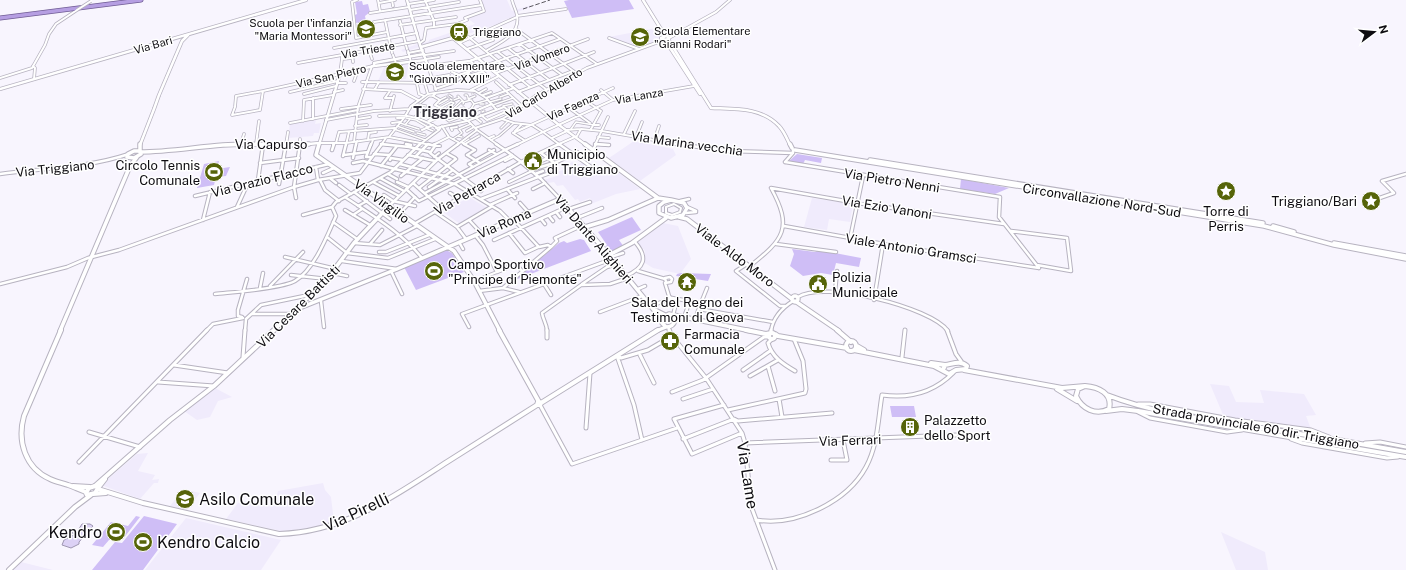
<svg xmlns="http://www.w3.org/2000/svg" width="1406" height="570" viewBox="0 0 1406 570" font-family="'Public Sans',sans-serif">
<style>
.built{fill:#f0ebfc}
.green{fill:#cfbef6}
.water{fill:#dcd1f5;stroke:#9e96b1}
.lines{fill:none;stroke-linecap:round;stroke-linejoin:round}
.pedestrian-tunnel{stroke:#d5d2da;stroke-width:1.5;stroke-dasharray:1.5 0.5;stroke-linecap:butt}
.pedestrian-far1-casing{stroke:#b7b3c0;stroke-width:3}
.pedestrian-casing{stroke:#b7b3c0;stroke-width:4}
.minor-far2-casing{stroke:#b7b3c0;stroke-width:3.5}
.minor-far1-casing{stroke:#b7b3c0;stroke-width:4.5}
.minor-casing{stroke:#b7b3c0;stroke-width:5}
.tertiary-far2-casing{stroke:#b7b3c0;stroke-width:4}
.tertiary-far1-casing{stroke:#b7b3c0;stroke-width:5.5}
.tertiary-casing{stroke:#b7b3c0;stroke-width:6}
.secondary-far2-casing{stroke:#b7b3c0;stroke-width:4}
.secondary-far1-casing{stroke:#b7b3c0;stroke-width:5.5}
.secondary-casing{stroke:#b7b3c0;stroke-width:6}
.trunk-casing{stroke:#705c94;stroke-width:5}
.pedestrian-far1{stroke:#fff;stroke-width:1.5}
.pedestrian{stroke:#fff;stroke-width:2}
.minor-far2{stroke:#fff;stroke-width:2}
.minor-far1{stroke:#fff;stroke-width:2.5}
.minor{stroke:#fff;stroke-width:3}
.tertiary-far2{stroke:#fff;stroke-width:2.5}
.tertiary-far1{stroke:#fff;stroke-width:3.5}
.tertiary{stroke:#fff;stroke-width:4}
.secondary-far2{stroke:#fff;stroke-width:2.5}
.secondary-far1{stroke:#fff;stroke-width:3.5}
.secondary{stroke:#fff;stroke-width:4}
.trunk{stroke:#b69fe2;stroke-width:3.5}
.rail{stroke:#59575d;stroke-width:1;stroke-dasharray:4.5 2;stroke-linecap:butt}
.minor-bridge-casing{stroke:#b7b3c0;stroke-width:3.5;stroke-linecap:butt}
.secondary-bridge-casing{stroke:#b7b3c0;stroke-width:4;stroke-linecap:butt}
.minor-bridge{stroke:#fff;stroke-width:2}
.secondary-bridge{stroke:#fff;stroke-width:2.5}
.labels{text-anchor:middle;stroke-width:3;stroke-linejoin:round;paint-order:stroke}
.far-poi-label{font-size:11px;fill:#0e0c11;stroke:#fff;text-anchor:start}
.far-street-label{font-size:11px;fill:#0e0c11;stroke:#fff}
.street-label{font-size:13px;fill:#0e0c11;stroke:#fff}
.poi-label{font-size:13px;fill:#0e0c11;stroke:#fff;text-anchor:start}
.far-district-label{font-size:14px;font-weight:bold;fill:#34313b;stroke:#fff}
.near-street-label{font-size:16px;fill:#0e0c11;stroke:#fff}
.near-poi-label{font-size:16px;fill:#0e0c11;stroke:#fff;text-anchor:start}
</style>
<rect width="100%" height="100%" fill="#f8f5fe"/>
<path class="built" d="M481 0H507L512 11 531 5 533 6 515 13 516 16 501 21 503 22 468 34 466 33 403 52 401 50 423 42 425 43 429 41V40L475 24 467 18 486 11Z
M373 20 376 34 359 37 358 31 360 29H358L357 25 358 23H356Z
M656 28 660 34 659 40 639 48 609 37Z
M409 63 406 79 378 81 385 65Z
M316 120 315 124 321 123 319 133H314L313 136 288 138 290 124Z
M634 141 673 149 676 155 640 181 609 158Z
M572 162 576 165 582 163 593 170 595 169 600 172 611 167 640 189 616 194 591 204 590 202 592 201 590 198 580 202 578 199 575 200 563 185 557 186 554 182 548 183 544 180 560 175 557 172 569 168 567 165Z
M469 197 487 208 460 224 443 212Z
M812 198 853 204 850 222 829 219 827 230 804 227Z
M663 223 678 226 691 259 680 274 653 268 645 263V251L637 242Z
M1210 384 1229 386 1236 402 1264 403 1260 390 1304 394 1316 415 1306 416 1311 429 1224 417Z
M215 388 232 397 218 401 210 417 197 420 184 411Z
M148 453 138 471 155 475 152 480 159 479 158 483H154L140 499 101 485 137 454Z
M323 483 325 490 331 497 334 522 307 529 281 531 226 519 238 503 277 495 278 491Z
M183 489 200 493 187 510 170 506Z
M186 518 216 525 281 540 261 570H145Z
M1221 532 1265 552 1268 570H1236Z
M21 562 53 570H12Z"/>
<path class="green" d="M569 0H629L634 9 572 18 564 1Z
M362 1 363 5 368 4 370 12 365 16 366 21 356 23 355 15 357 14 355 2Z
M797 154 822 158 821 163 805 160 803 164 789 161Z
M219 161 217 169 230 167 226 176 216 177 214 185 197 188 204 164Z
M961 179 1009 188 995 194 960 189Z
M632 217 641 230 619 240 624 247 610 253 605 247 607 245 598 232Z
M580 239 584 240 591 251 515 280 559 243 564 241 567 243Z
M792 249 815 252 819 250 861 258 859 267 836 263 833 275 821 273 803 276 790 266 794 254Z
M446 250 452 253 464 272 416 290 404 267Z
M681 273 711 274 708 281 676 276 677 274Z
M890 406H914L916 417H892Z
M136 516 140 517 123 539 114 537 112 540H109L103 547 92 545 111 522 128 526Z
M144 516 177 524 143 570H92L115 542 122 543Z"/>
<path class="water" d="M82 524H90L93 526 79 542V544L71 548 62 545 64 540 74 535 75 534 72 533 73 532H77Z"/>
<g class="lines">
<path class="pedestrian-tunnel" d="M471 94 475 93"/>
<defs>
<path id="pedestrian-far1" d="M449 95 452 97
M465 95H467L469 100
M458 96 464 102 463 104
M500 97 508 94
M450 99 452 100
M468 99 475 96
M440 100 446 97
M454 100 459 98
M463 102 471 100 474 104
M490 102 501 99
M420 103 429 96H433
M439 104 448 99
M474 104 488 100
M480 104H484
M420 105 426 106
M493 105 513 98
M503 106 512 104
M440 108 451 102
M464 108 461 109 465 111
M471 109 475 111 480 109
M446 110 454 103 451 102
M508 110 514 107
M456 111 460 113
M450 112 442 116 449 121 460 117
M450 112 462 101
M482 112 484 111
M457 115 471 109 474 104
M415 117 421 110
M406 118 416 120 428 127
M428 121 445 110
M429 122 442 116
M576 122 594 125
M400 123 419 129
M405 125 410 119
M397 126 414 132
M426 128 433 131
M501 128 508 121
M394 129 425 140
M571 129 576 122
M417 133 425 135
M458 136 462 137
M453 139 462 133 459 129 471 124
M491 140 499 136 514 123
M463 143 469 139"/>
<path id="pedestrian" d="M435 146H440
M434 157 439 153
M505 161 513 157
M473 167 505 150
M509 182 532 171
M674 204 681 208 680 212 672 215 666 213V207Z
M474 281 497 272"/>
<path id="minor-far2" d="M357 0 352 2 356 38 387 32
M378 0 380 11
M392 0 393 6
M425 0 434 21V26
M379 3 395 0
M408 4 434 0
M410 10 459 2
M370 13 409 7
M517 16 566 9
M385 20 392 53
M400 21 407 49
M374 22 482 5
M400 25 456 17
M516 29 576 73
M453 38 466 35 530 87
M609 38 639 49
M669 38 716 12 730 0
M420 43 424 40 426 28 457 24 467 20 465 18 484 11 480 0
M459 43 517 17
M520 44 562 75
M334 48 417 33
M508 48 549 80
M467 49 493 40 490 30
M369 50 372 59
M408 51 411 62
M486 51C499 43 521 35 517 15 516 10 513 5 512 0
M498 52 547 90
M352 53 353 62
M408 53 423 50
M342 55V59L352 58
M393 55 396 63
M425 55 454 51
M478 58 552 33 597 64
M426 59 439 57
M470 61 489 77
M298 63 419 41
M33 66 35 68 34 79
M428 66 436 90
M452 72 459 75 560 39
M496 73 588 39
M471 75 482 72
M471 75 476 81
M0 78 32 68 45 45 49 34 56 24 77 10
M432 78 449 75
M354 81 358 70
M362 82 433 83
M496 82 522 106
M337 83H346
M433 83 439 82
M417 84 419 94 424 96
M425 84 428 94
M509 85 594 52
M363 89 401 91 418 100
M375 89 379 82
M435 89 453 83 469 73V71
M471 90 499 76
M601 90 613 100
M263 91 260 110 232 115 235 107 236 96Z
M263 91 340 74 342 59
M390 91 385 98H393
M290 92 338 81
M334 92 343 90
M518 92 573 71
M436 93 433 96 440 100 435 105 468 121 477 130 498 145
M479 93 486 89
M304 94 336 86
M483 95 491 92
M313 98V119
M486 98 514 88
M586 101 601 111 591 129
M569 108 590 123
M341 109 371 105
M480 109 492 104
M390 111 394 96
M481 115 487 120 508 111
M379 116C405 115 413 114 436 127
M397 118H403
M476 118 481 122
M357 119 370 117
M502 119 514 123 532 125 543 132 613 100 694 86
M326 120 374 111 409 109
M303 121 304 100 333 95
M290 123 358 110
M392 123 400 122
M594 125H599
M355 126 367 125
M442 126 449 137 458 142
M441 127 439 130 436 128 467 121 504 107 512 113
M475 128 502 119 516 111 535 96 587 68 664 40
M581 129 602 131 683 145
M422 130 433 125
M452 130 451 128 457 127
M467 131 474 127
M515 131 522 124
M513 133 613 88
M513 133 524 140
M624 134 635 111
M389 137 404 118 411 106 428 94 457 90 475 91 486 98 496 109
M598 137 609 138
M636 137 642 122
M489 138 494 136
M552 138 567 131
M300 139V145
M368 140 369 133 376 132
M654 141 659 126
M354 142 358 107 372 66
M461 142 466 145
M319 143H346L389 137 431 145
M336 143 339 132 395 128
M241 144 244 134
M256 144 259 121
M381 144 389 145
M406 144 410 145
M465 144 479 136
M595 144 607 145
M286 145 288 132
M333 145 334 143
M346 145 349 132
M356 145 357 141
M371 145 373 140
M381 145 386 138
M419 145 439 130
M433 145 449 137
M457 145 477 130
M516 145 543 132 559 144 557 145
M560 145 559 144 577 136 581 129 566 130
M595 145 608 117"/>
<path id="minor-far1" d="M381 144 409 147 430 152
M406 144 411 145 410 147
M428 144 435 146 430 153 438 159
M464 144 475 150 467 155 480 163
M496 144 505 150
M518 144 505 150 521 162
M559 144 594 169
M595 144 609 145
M676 144 729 151 793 153
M433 145 435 144
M332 150 334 144
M489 150 496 154
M593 150 596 144
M446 153 455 158
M541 153 553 162
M374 154 389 155
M344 155 368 152
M408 155 435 161
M343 156 346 144
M371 157H366L371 144
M415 157 428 144
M353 158 356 144
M438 159 481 191
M390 160 391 158 403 160
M521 162 541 179 560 199
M521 162 559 144
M785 162 1000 197 999 217 1039 268
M785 162 793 153V150
M260 163 299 158
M353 163 363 161 455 184 500 211 510 221
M400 164 452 178
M381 166 397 146
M316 167 318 180
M527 167 548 158
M508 169 513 173
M531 170 557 162 577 152
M323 173 334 168
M0 174C44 168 87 168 129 154
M388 174 397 179
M535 174 543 171
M401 176 423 158
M539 177 550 173
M380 178 404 191
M331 179 336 183
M258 180 263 145
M320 180 325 190 339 201
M373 182 399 196
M397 182 408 187
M413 183 441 208
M279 184 286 144
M339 185 351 194
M429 187 453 170
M419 188 456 159
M771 188 857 203 1004 224
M406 189 419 201 512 155
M507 189 515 198
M533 189 545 183
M354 192 390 219
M425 193 473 167 469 164 494 150
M450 193 458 198
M384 195 393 201 415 206
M195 196 329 164
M345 197C373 216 400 231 422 258
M296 198 294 187 300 144
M481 199 538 177
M680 201 689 199
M1371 201 1394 193 1382 181 1406 174
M520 203 529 213
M490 205 517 193
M358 206 367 201
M389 206 438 159 458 144
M237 207 248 183
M332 207 336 202 391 172 420 144
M687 207 696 211
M569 209 590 202
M345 210 370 225
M435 212 457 227 466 239
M556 212 560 217
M400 213 415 197
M686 213 696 212
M303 215 332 207
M353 215 362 209
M549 216 553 221
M577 218 602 208
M513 219 539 247 548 245 551 247
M541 219 545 224
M203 220 210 192
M469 220 481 233
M333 222 357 239
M414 224 521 162
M784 226 895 246 1039 268
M457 227 491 207
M1011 231 1067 238 1071 271 1037 265
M509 233 525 253 538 247
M475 235 483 245 497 272 516 264 522 271
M327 237 347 253 388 258 435 239
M850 239 863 176
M494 240 567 207
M459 242 463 249
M354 243 380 245 417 226
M370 244 382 230
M776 244 836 252
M379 252H386L429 235
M285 257 336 269
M611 257 623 253
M342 261 397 269
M747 264 736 271 780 306H785
M750 266C784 239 793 228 771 188
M391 271 402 294
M638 271 665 279
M333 273 347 276
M291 275 327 279
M626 276C644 268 649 258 635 242
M666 282 665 278 670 277 672 279 671 282 665 283 669 296 676 304 673 315
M0 284 67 267 88 258 119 250 294 187 318 180 360 173 382 144
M544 284 551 295
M582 284 607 267 616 264
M270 286 303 252
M260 288 263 273
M503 288 519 292
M638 289 645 286
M479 291 503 288 551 247 557 241 555 238 583 225
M835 292 837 271
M215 294C233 292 281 289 295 281 314 270 327 236 336 216L332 207
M798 297C823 280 931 307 948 331
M874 300 883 244
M321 301 324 327
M701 303 707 288
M651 306 672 298 701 303 695 319
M699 309 773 322
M600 312 642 296
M252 314H289
M242 317 238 316V310L247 279
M684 317 690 301
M246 319 261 305 309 295
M469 327 462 314 612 259
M668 327 670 331
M206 331 213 324 243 318
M245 331 246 319
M547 331C547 324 543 320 542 313L581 285 610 284 628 278
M771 331C773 317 782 308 793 301"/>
<path id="minor" d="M547 330V338
M669 330 672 336 706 378 742 433 745 443 751 506 775 570
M947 330 956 354 961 361
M771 333V330
M772 339 768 343C772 357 783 364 795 371
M640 355 654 383
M617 356 634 405 642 440
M618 356 621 358 648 350 672 336
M243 357 245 330
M902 357 905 330
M174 365 228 373
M768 366 775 391
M743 370 770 351
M750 376 778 360
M158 382 214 386
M672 392 703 380 764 337H769
M683 399 713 389
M779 399 782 417
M1138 404H1150L1235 420 1311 430 1329 437
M540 405 572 464 677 428
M724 405 674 419 692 454 742 433
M728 410 805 393 806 389 803 361 794 339
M1138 412 1150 418 1227 432 1242 430
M586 428 590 373
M89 432 140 447
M683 439 734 419 738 421 832 413
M1291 439 1302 443 1387 458 1398 457
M745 443 956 435
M1365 443 1380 442 1406 447
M831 460H847L843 440
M79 462 207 330
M756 520C795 527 847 502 866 467 878 445 878 419 882 395 910 399 933 393 953 373"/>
<path id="tertiary-far2" d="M407 0 420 45 428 66 470 61 478 58
M421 47 453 38 559 125 586 145
M374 66V63L424 54
M225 145H264
M298 145 319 143
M319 145 340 74 374 66 426 60"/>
<path id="tertiary-far1" d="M319 144 316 155 454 251 474 281 500 331
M585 144 658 198 671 200
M140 152C168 152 195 147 223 145 252 143 280 146 309 144
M671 200 684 203 687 208 683 215 671 218 659 213V206L664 202Z
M679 217 687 219 792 299
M585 227 608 220 658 198
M609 255 632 243 666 218
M792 299a3 3 0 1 1 6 0a3 3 0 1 1-6 0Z
M795 301 839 331
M297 309 397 269 560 199 609 255 662 320
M653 309 665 315
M273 331 327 279 354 243 389 206"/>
<path id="tertiary" d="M499 330 539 402
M837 330 851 342
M95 486 170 420 214 386 274 330
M98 488 105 479"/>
<path id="secondary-far2" d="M643 0 664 34 669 38 666 40 661 38 666 36
M668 39 711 108C735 109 761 107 779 126 784 131 787 139 790 145
M665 40 700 94
M0 89 306 0
M159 95 182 41 188 35
M140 145 154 109"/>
<path id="secondary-far1" d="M790 144 792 148
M795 150 1264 226 1334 245 1406 259
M134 151H140L141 154 134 158 127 157 128 154Z
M140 151V144
M870 160 1263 223
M1273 226 1294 232
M1334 243 1406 256
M673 316 675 320C674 325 671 327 666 327L662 323V318L669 314 751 331
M60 331 130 166 137 157
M656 331 666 327"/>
<path id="secondary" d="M61 330 24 416C17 441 25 468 50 479 56 482 63 483 68 485 74 487 80 490 86 492
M746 330 766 334 771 333
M769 336a3 3 0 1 1 6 0a3 3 0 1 1-6 0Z
M775 334 778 336 847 348
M846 346a5 5 0 1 1 10 0a5 5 0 1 1-10 0Z
M857 346 864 350
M854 350 934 366 949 374 956 370 966 369 967 366C960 360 953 364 945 365L943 370
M931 363 945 365
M964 370 1062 388 1085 386
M1085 386C1098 387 1113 393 1109 409 1096 416 1082 409 1076 396L1078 389Z
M1057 389 1077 401
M1107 395C1156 414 1210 420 1262 428 1310 435 1358 443 1406 452
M538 402 541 403 540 405H537Z
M541 403 658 330
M1106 411 1122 409 1138 411 1406 457
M73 486 90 487
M95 486 98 488 95 493 87 495 86 493 89 488Z
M98 489 143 503 279 534C345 532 393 497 447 462 477 443 507 424 537 405
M93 494 106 493
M9 570 75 507 91 495"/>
<path id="trunk" d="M0 18 141 0"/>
</defs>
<use href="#pedestrian-far1" class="pedestrian-far1-casing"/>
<use href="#pedestrian" class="pedestrian-casing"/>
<use href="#minor-far2" class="minor-far2-casing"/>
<use href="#minor-far1" class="minor-far1-casing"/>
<use href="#minor" class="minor-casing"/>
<use href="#tertiary-far2" class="tertiary-far2-casing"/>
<use href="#tertiary-far1" class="tertiary-far1-casing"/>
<use href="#tertiary" class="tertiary-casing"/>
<use href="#secondary-far2" class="secondary-far2-casing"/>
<use href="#secondary-far1" class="secondary-far1-casing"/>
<use href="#secondary" class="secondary-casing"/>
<use href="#trunk" class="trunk-casing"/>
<use href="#pedestrian-far1" class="pedestrian-far1"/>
<use href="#pedestrian" class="pedestrian"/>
<use href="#minor-far2" class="minor-far2"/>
<use href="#minor-far1" class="minor-far1"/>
<use href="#minor" class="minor"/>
<use href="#tertiary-far2" class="tertiary-far2"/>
<use href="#tertiary-far1" class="tertiary-far1"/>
<use href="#tertiary" class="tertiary"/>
<use href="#secondary-far2" class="secondary-far2"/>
<use href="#secondary-far1" class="secondary-far1"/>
<use href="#secondary" class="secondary"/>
<use href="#trunk" class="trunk"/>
<path class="rail" d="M523 9 550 0"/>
<defs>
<path id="minor-bridge" d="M77 10 91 1"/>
<path id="secondary-bridge" d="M154 109 159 95"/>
</defs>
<use href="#minor-bridge" class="minor-bridge-casing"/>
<use href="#secondary-bridge" class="secondary-bridge-casing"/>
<use href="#minor-bridge" class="minor-bridge"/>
<use href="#secondary-bridge" class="secondary-bridge"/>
</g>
<defs>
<symbol id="school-disc" viewBox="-11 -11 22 22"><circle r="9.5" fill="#566409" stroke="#fff"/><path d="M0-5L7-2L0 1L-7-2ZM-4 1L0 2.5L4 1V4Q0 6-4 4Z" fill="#fff"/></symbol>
<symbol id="station-disc" viewBox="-11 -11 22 22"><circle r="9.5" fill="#566409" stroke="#fff"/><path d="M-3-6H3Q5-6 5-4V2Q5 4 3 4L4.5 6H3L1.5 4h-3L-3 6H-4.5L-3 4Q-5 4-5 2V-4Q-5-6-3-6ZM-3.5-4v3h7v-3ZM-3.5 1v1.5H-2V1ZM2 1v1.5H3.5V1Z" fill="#fff"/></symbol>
<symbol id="civic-disc" viewBox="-11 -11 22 22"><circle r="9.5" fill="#566409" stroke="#fff"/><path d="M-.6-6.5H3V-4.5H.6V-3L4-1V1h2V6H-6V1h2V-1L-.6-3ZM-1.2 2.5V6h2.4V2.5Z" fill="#fff"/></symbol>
<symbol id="stadium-disc" viewBox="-11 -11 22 22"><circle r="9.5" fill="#566409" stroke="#fff"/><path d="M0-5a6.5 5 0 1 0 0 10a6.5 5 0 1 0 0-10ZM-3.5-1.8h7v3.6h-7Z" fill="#fff"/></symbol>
<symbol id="sight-disc" viewBox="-11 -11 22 22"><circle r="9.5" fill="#566409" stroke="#fff"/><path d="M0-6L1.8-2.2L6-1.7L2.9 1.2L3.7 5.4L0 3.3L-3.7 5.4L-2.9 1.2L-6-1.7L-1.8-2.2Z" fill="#fff"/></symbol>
<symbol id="temple-disc" viewBox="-11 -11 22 22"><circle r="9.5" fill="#566409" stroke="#fff"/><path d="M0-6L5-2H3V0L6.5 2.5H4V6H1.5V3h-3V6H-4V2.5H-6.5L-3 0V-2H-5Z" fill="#fff"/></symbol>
<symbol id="pharmacy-disc" viewBox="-11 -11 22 22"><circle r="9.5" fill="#566409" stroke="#fff"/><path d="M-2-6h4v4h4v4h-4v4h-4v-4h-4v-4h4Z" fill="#fff"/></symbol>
<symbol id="building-disc" viewBox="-11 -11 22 22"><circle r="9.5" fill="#566409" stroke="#fff"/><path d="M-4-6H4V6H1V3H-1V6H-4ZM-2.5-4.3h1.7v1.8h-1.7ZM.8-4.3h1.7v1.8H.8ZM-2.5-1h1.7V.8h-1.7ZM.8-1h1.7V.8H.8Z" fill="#fff"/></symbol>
</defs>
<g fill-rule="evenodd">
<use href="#school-disc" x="355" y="18" width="22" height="22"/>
<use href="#station-disc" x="448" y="21" width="22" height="22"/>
<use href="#school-disc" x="629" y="26" width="22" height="22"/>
<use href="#school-disc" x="384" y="61" width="22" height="22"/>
<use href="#civic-disc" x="522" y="150" width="22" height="22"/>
<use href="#stadium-disc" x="203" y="161" width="22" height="22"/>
<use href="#sight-disc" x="1215" y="180" width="22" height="22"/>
<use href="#sight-disc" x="1360" y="190" width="22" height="22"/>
<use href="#stadium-disc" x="423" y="260" width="22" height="22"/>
<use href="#temple-disc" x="676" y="271" width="22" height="22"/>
<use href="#civic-disc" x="807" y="273" width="22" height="22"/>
<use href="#pharmacy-disc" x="659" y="330" width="22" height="22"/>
<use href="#building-disc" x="899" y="416" width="22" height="22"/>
<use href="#school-disc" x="174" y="488" width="22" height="22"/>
<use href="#stadium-disc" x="105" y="521" width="22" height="22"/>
<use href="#stadium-disc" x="132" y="531" width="22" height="22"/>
</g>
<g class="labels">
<g class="far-poi-label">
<text x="352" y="27" text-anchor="end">Scuola per l'infanzia<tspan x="352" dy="13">"Maria Montessori"</tspan></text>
<text x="654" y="35">Scuola Elementare<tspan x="654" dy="13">"Gianni Rodari"</tspan></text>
<text x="473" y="36">Triggiano</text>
<text x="409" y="70">Scuola elementare<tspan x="409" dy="13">"Giovanni XXIII"</tspan></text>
</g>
<g class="far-street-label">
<text transform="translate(153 45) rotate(-16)" y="4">Via Bari</text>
<text transform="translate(368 50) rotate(-10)" y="4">Via Trieste</text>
<text transform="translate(542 57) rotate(-20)" y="4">Via Vomero</text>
<text transform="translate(331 76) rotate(-13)" y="4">Via San Pietro</text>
<text transform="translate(544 93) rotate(-31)" y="4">Via Carlo Alberto</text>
<text transform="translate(639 96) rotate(-10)" y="4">Via Lanza</text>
<text transform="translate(573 106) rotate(-24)" y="4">Via Faenza</text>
</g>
<g class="street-label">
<text transform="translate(687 143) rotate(8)" y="5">Via Marina vecchia</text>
<text x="271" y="149">Via Capurso</text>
<text transform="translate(55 168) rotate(-6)" y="5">Via Triggiano</text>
<text transform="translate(262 180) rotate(-14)" y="5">Via Orazio Flacco</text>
<text transform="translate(892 180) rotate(9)" y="5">Via Pietro Nenni</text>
<text transform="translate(467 193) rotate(-30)" y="5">Via Petrarca</text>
<text transform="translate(1102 200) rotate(9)" y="5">Circonvallazione Nord-Sud</text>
<text transform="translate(382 201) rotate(36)" y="5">Via Virgilio</text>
<text transform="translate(887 207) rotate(9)" y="5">Via Ezio Vanoni</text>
<text transform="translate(504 223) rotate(-23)" y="5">Via Roma</text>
<text transform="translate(594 239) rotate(49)" y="5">Via Dante Alighieri</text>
<text transform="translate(911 248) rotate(9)" y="5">Viale Antonio Gramsci</text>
<text transform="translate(735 255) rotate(37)" y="5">Viale Aldo Moro</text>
<text transform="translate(298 306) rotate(-45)" y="5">Via Cesare Battisti</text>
<text transform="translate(1256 426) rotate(10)" y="5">Strada provinciale 60 dir. Triggiano</text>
<text transform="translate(850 440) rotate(-2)" y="5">Via Ferrari</text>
</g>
<g class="poi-label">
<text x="547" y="159">Municipio<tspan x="547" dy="15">di Triggiano</tspan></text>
<text x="200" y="170" text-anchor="end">Circolo Tennis<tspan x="200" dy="15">Comunale</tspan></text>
<text x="1357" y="206" text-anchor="end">Triggiano/Bari</text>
<text x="1226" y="216" text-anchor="middle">Torre di<tspan x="1226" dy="15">Perris</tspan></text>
<text x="448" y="269">Campo Sportivo<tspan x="448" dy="15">"Principe di Piemonte"</tspan></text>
<text x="832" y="282">Polizia<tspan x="832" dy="15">Municipale</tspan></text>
<text x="687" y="307" text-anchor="middle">Sala del Regno dei<tspan x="687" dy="15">Testimoni di Geova</tspan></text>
<text x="684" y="339">Farmacia<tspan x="684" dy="15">Comunale</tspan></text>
<text x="924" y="425">Palazzetto<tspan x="924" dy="15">dello Sport</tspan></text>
</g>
<g class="far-district-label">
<text x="445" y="117">Triggiano</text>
</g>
<g class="near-street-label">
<text transform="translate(748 475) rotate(81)" y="6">Via Lame</text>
<text transform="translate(356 512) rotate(-25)" y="6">Via Pirelli</text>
</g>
<g class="near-poi-label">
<text x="199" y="505">Asilo Comunale</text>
<text x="102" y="538" text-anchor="end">Kendro</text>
<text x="157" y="548">Kendro Calcio</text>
</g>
</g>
<g transform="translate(1374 32) rotate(74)" stroke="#ffffff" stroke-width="3" paint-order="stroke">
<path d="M0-3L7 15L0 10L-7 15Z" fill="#0e0c11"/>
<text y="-6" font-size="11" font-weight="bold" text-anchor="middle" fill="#0e0c11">N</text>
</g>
</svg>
